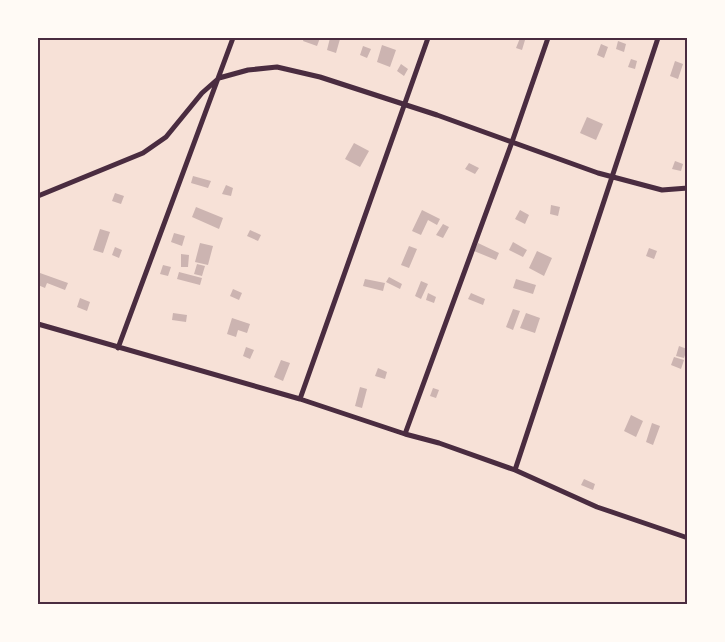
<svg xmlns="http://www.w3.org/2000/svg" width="725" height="642" viewBox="0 0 725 642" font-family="'IBM Plex Sans',sans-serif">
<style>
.building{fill:#ccb4b1}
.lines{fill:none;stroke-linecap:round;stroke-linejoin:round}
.minor{stroke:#4a2c40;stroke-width:5}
.neatline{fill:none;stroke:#4a2c40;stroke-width:2}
</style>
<rect width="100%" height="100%" fill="#f7e1d7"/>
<path class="building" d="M304 38H320L317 46 303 41Z
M330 38 340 39 336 53 327 50Z
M520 38 525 40 522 50 516 48Z
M618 41 626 44 624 52 616 49Z
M601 44 608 47 604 58 597 55Z
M382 45 396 50 390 67 377 62Z
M363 46 371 49 367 58 360 55Z
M631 59 637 61 635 69 628 67Z
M675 61 683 64 678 79 670 76Z
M401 64 408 69 404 76 397 71Z
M587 117 603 124 596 140 580 133Z
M354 143 369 151 360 167 345 159Z
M675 161 683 164 681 171 672 169Z
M469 163 479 168 475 174 465 169Z
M193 176 211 181 208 188 191 183Z
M226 185 233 188 231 196 222 194Z
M115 193 124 196 121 204 112 201Z
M551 205 560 207 558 216 550 214Z
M196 207 223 218 219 229 192 217Z
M422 210 440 219 437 225 428 220 421 235 412 231Z
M520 210 529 215 525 224 515 219Z
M443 224 449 227 443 238 436 235Z
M100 229 110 232 103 253 93 250Z
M250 230 261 235 258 241 247 236Z
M174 233 185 236 182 246 171 242Z
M513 242 527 250 523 257 509 250Z
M200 243 213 246 208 265 195 262Z
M478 243 499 253 496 260 474 251Z
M409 246 417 249 409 268 401 265Z
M115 247 122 250 119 258 112 255Z
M649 248 657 251 654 259 646 256Z
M537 251 552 258 544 276 529 268Z
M181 254 189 255 188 267H181Z
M197 264 205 266 202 276 194 274Z
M163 265 171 267 168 276 160 274Z
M179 272 202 278 200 285 177 279Z
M40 273 68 283 65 290 47 283 45 288 38 285Z
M389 277 402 284 400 289 386 282Z
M365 279 385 283 383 291 363 286Z
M516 279 536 285 533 294 513 288Z
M421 281 428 284 421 299 415 296Z
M233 289 242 293 239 300 230 296Z
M428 293 436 297 434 303 426 300Z
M471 293 485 299 483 305 468 299Z
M80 298 90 302 87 311 77 307Z
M513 309 520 311 513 330 506 327Z
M173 313 187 315 186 322 172 320Z
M526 313 540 318 535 333 520 328Z
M232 318 250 324 247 333 238 330 236 337 227 334Z
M679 346 687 349 684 358 676 356Z
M246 347 254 350 250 359 243 356Z
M674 357 684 360 681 369 671 365Z
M281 360 290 363 283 381 274 377Z
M378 368 387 372 385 379 375 376Z
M360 387 367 389 362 408 355 406Z
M433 388 439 390 436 398 430 396Z
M631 415 643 421 636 437 624 431Z
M652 423 660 426 653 445 646 442Z
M584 479 595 484 593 490 581 485Z"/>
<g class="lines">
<path class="minor" d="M38 196 143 153 166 137 202 93 219 78 248 70 277 67 320 77 437 115 598 173 662 190 688 188
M38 324 300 399 405 434 439 443 515 470 597 507 688 538
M118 348 233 38
M300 399 428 38
M405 434 512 142 548 38
M515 470 658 38"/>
</g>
<rect width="725" height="642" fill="none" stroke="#fffaf5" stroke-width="78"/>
<rect x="39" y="39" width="647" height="564" class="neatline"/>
</svg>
